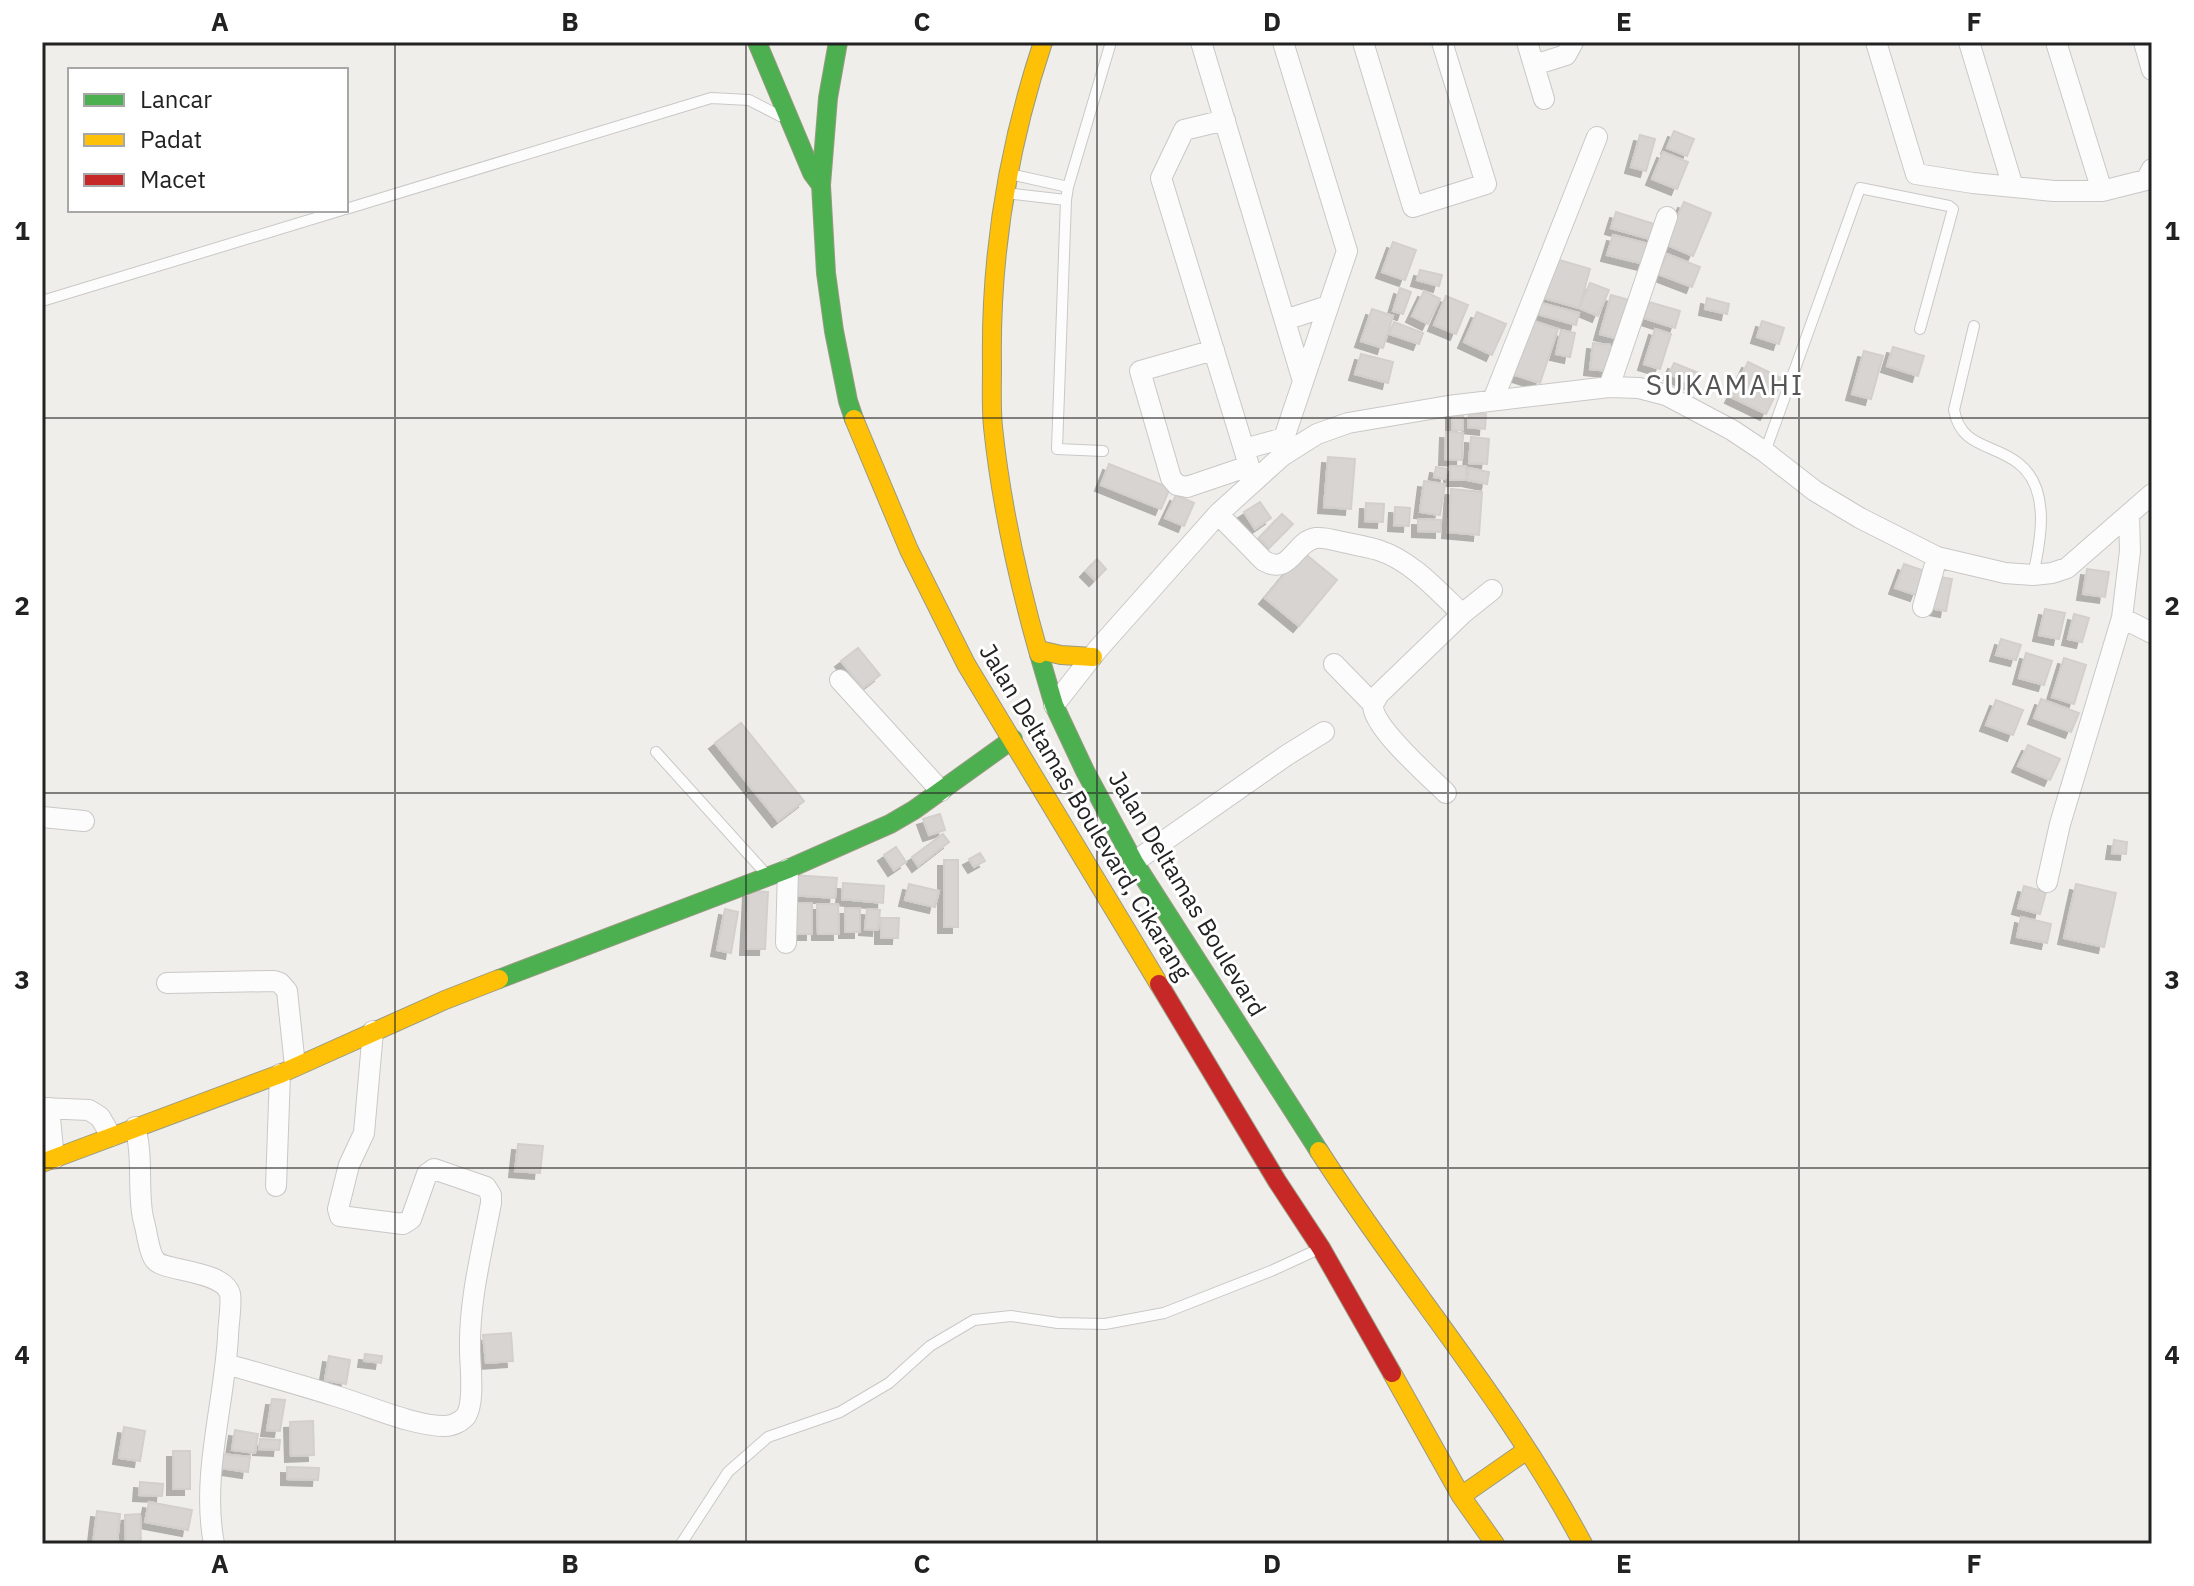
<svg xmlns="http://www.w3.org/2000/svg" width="2194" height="1586" viewBox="0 0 2194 1586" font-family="'IBM Plex Sans',sans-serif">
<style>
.building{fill:#d7d4d2;stroke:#d3d0cc;stroke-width:2;filter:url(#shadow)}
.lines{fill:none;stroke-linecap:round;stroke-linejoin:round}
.lane-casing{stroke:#c9c8c7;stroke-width:12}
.street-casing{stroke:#c9c8c7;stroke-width:22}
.fast-casing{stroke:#999a82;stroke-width:20}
.slow-casing{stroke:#999a82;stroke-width:20}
.jam-casing{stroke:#999a82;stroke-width:20}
.lane{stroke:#fdfcfc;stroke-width:10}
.street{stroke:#fdfcfc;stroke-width:20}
.fast{stroke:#4caf50;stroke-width:18}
.slow{stroke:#ffc107;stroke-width:18}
.jam{stroke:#c62828;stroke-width:18}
.grid{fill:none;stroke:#222;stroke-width:2;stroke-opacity:0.55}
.labels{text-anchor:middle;stroke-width:6;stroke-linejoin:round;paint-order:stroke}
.street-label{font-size:24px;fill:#222;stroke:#fff}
.quarter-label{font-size:28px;letter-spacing:2px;fill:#555;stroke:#fff}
.neatline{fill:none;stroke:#222;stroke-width:3}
.grid-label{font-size:26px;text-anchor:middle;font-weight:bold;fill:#222}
</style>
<defs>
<filter id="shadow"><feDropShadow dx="-6" dy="6" stdDeviation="0" flood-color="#0004"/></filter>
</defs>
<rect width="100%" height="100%" fill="#f0eeeb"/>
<path class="building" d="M1674 131 1694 139 1687 156 1667 148Z
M1640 135 1655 139 1646 171 1631 167Z
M1663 152 1688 162 1677 189 1652 179Z
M1684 202 1711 213 1693 256 1665 244Z
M1616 212 1657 225 1653 240 1611 228Z
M1613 235 1649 244 1644 264 1607 255Z
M1393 242 1416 250 1405 280 1382 272Z
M1667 254 1700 267 1692 287 1658 274Z
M1556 259 1590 269 1579 308 1544 298Z
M1420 270 1442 275 1439 286 1417 280Z
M1590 283 1609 290 1598 316 1579 308Z
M1400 288 1411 292 1403 314 1393 311Z
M1424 291 1440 299 1428 324 1412 316Z
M1611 295 1629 300 1618 339 1600 334Z
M1446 296 1468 305 1456 334 1434 325Z
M1707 298 1729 304 1727 314 1705 309Z
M1537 302 1579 313 1576 325 1534 313Z
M1649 302 1680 311 1675 328 1644 318Z
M1372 309 1393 316 1383 348 1361 341Z
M1477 312 1506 324 1492 355 1464 342Z
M1530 320 1558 329 1540 383 1512 374Z
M1762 321 1784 328 1779 344 1757 337Z
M1394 322 1423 333 1419 344 1389 334Z
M1655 329 1671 334 1660 369 1644 364Z
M1561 330 1575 333 1570 357 1556 354Z
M1593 343 1610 345 1608 371 1590 369Z
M1893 347 1924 356 1918 376 1887 366Z
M1864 351 1883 356 1871 399 1852 394Z
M1361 354 1393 362 1388 383 1355 374Z
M1748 362 1783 379 1766 414 1731 397Z
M1674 363 1699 373 1694 385 1669 374Z
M1452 412H1463V430H1452Z
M1469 413 1486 414 1485 429 1468 427Z
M1446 432 1463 433 1462 460 1445 459Z
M1471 437 1489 439 1487 464 1469 463Z
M1328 457 1355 459 1351 509 1324 507Z
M1109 464 1170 488 1161 509 1101 485Z
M1450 466H1466L1467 480H1450Z
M1436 467 1447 469 1445 479 1434 477Z
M1469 468 1489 472 1487 484 1467 480Z
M1424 481 1445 484 1440 515 1420 512Z
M1451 489 1482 492 1479 535 1448 532Z
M1176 495 1194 503 1184 526 1165 518Z
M1260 502 1271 518 1255 529 1244 512Z
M1366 503 1384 504 1383 522 1365 521Z
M1395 507 1410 508 1409 526 1394 525Z
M1282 514 1293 524 1269 548 1259 538Z
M1418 519 1441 520V532L1418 531Z
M1303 552 1337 580 1299 626 1265 598Z
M1097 559 1106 569 1095 580 1086 571Z
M1904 564 1925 571 1916 595 1895 588Z
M2087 569 2109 572 2105 597 2083 594Z
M1935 576 1952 579 1946 611 1929 608Z
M2045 609 2065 613 2059 639 2039 635Z
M2074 614 2089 618 2082 642 2068 639Z
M2001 639 2021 645 2016 660 1996 655Z
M858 648 880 675 863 688 841 661Z
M2026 653 2052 661 2044 685 2019 678Z
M2064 658 2086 665 2074 704 2052 697Z
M2041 699 2079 713 2071 732 2034 718Z
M1996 700 2023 710 2013 735 1986 725Z
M741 723 804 801 778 821 715 743Z
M2028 745 2060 759 2050 780 2018 766Z
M940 814 945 830 929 835 923 819Z
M943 834 949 842 918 866 912 857Z
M2114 840 2127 842 2126 854 2112 853Z
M896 847 906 862 894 870 884 855Z
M980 853 985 861 974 867 969 859Z
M944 860H958V927H944Z
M792 875 837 878 835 898 790 895Z
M843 883 884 886 883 903 842 899Z
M909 884 939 891 935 907 905 900Z
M2076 884 2116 893 2104 947 2064 938Z
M2024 886 2046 892 2040 914 2018 908Z
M749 891 768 892 765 949H746Z
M795 903H812V934H795Z
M817 904H838L839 934H818Z
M845 908H860V932H845Z
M725 909 738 912 731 953 717 950Z
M867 909 880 910 878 930 865 929Z
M2021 917 2051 924 2047 943 2017 937Z
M881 918H899L898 938H881Z
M518 1144 543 1146 540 1173 515 1171Z
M511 1333 513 1361 486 1363 483 1335Z
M365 1354 382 1356 381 1363 364 1361Z
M329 1356 350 1360 346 1384 325 1380Z
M272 1399 285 1400 280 1431 267 1430Z
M313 1421 314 1455 291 1456 290 1422Z
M124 1427 145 1431 140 1461 119 1458Z
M235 1430 258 1434 255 1453 232 1450Z
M260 1439 280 1440 279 1450 259 1449Z
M173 1451H190V1489H173Z
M221 1454 250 1457 248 1472 220 1468Z
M287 1467 319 1468 318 1480 287 1479Z
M140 1482 163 1484 162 1496 139 1495Z
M149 1502 192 1510 188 1530 145 1522Z
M97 1511 120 1514 117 1544H93Z
M140 1514 141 1544H126L125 1515Z"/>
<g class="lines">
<defs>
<path id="lane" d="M1010 174 1068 187
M1006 193 1066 200
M346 209 711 98 749 100 780 116
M42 301 342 210
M1974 326 1954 410C1961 448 1992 443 2018 463 2051 488 2041 540 2033 575
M1103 451 1057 449 1066 200 1068 187 1111 42
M1765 452 1860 188 1949 206 1953 209 1920 329
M656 752 767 875
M681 1544 728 1472 768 1437 840 1412 889 1383 930 1346 974 1320 1011 1316 1058 1323 1105 1324 1164 1313 1271 1271 1319 1249"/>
<path id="street" d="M1201 42 1303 381
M1363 42 1413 207 1486 184 1442 42
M1527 42 1544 99
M1876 42 1916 174 1973 183 2054 191H2102L2146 180 2152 169
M1969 42 2013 187
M2056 42 2102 191
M2144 42 2152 70
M1534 65 1566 55 1573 42
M1225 120 1184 130 1161 178 1244 449
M1285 320 1328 306
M1214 350 1140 371 1171 478 1177 485 1187 487 1249 466 1244 449 1284 438 1347 251 1283 42
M1609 387 1667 217
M1493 400 1597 137
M1218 514 1264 561C1291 576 1294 541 1316 538 1326 537 1337 541 1347 543 1357 545 1368 547 1378 550 1412 561 1437 590 1462 614L1379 694 1373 704C1371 726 1429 776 1446 793
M1923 607 1937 557
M1462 614 1492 590
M2122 618 2152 633
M1334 664 1373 704
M840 680 941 791
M1054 705 1098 649 1218 514 1282 456 1317 434 1348 423 1448 406 1609 387 1639 388 1666 395 1732 430 1765 452 1815 491 1860 518 1937 557 2005 573 2033 575 2052 573 2067 568 2152 494
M42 817 84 821
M1134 862 1287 755 1324 732
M2047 882 2060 824 2122 618 2130 551 2129 515
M786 943 788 869
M167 983 274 981 280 983 287 991 295 1066
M42 1108 89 1110 100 1117 111 1136
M49 1108 54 1159
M135 1127C143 1155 138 1184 142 1212 143 1220 146 1228 147 1236 149 1243 150 1254 155 1260 162 1271 224 1270 230 1294 232 1304 228 1326 228 1337 224 1406 201 1476 214 1544
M276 1186 280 1074
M226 1364C261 1374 297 1384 332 1395 365 1404 412 1426 445 1426 452 1426 461 1422 466 1416 475 1402 470 1366 470 1349 469 1300 482 1251 491 1203V1195L486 1187 434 1169 427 1174 411 1219 403 1224 340 1216 338 1209 349 1165 364 1133 373 1031"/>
<path id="fast" d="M757 42 812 173 821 185
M838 42 828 98 821 185 826 273 834 331 848 401 854 419
M1039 654 1054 705 1085 771 1134 862 1319 1151
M499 979 788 869 890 824 914 810 1013 739"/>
<path id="slow" d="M854 419 909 550 966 664 1159 984
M1039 650 1061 655 1093 657
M1039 654C1018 580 1001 504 993 427 991 407 992 386 992 366 990 255 1008 147 1043 42
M1319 1151C1404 1284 1509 1404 1583 1544
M42 1163 280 1074 445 1000 499 979
M1392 1373 1461 1496 1495 1544
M1461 1496 1527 1450"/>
<path id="jam" d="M1159 984 1277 1181 1321 1248 1392 1373"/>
</defs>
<use href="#lane" class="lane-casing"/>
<use href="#street" class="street-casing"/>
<use href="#fast" class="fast-casing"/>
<use href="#slow" class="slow-casing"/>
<use href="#jam" class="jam-casing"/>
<use href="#lane" class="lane"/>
<use href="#street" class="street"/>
<use href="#fast" class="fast"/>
<use href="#slow" class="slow"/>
<use href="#jam" class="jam"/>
</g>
<path class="grid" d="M395 42V1544M746 42V1544M1097 42V1544M1448 42V1544M1799 42V1544M42 418H2152M42 793H2152M42 1168H2152"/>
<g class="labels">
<g class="street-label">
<text transform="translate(1085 812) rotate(59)" y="8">Jalan Deltamas Boulevard, Cikarang</text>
<text transform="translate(1187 894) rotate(59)" y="8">Jalan Deltamas Boulevard</text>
</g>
<g class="quarter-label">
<text x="1725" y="395">SUKAMAHI</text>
</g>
</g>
<rect width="2194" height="1586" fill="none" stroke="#ffffff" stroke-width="88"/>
<rect x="68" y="68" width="280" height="144" fill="#ffffff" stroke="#a7a7a7" stroke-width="2"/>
<rect x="84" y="94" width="40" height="12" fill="#4caf50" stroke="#a7a7a7" stroke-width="2"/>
<text x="140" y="108" font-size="24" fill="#222222">Lancar</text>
<rect x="84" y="134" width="40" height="12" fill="#ffc107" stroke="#a7a7a7" stroke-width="2"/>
<text x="140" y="148" font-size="24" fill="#222222">Padat</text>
<rect x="84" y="174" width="40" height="12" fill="#c62828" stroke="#a7a7a7" stroke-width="2"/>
<text x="140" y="188" font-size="24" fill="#222222">Macet</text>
<rect x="44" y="44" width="2106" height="1498" class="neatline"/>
<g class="grid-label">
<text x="220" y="31">A</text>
<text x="570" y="31">B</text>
<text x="922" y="31">C</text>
<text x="1272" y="31">D</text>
<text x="1624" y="31">E</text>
<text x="1974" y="31">F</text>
<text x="22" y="240">1</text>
<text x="2172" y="240">1</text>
<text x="22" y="615">2</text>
<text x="2172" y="615">2</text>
<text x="22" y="989">3</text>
<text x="2172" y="989">3</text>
<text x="22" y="1364">4</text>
<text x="2172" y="1364">4</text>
<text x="220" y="1573">A</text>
<text x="570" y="1573">B</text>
<text x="922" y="1573">C</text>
<text x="1272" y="1573">D</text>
<text x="1624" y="1573">E</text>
<text x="1974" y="1573">F</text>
</g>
</svg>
